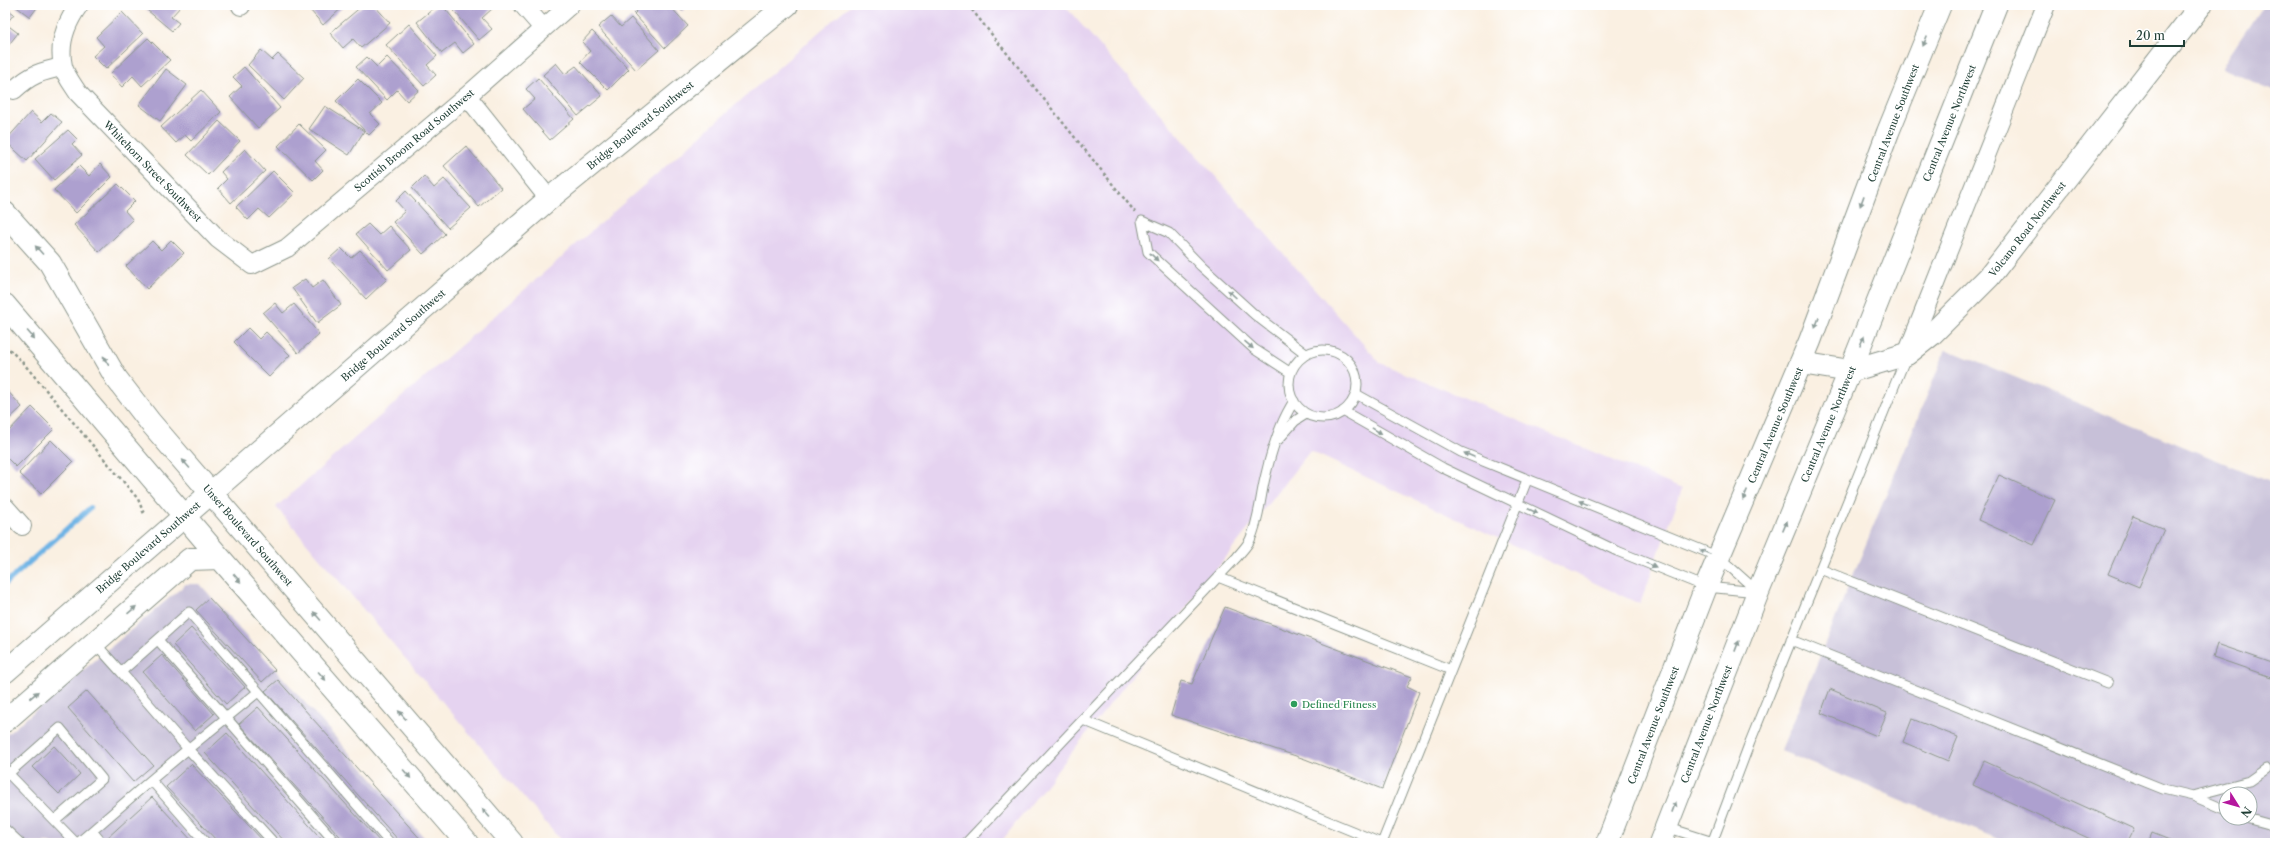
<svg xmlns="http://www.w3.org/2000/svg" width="2280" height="848" viewBox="0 0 2280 848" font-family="'Libre Caslon Text',serif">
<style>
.built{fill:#e5d3f0}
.industrial{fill:#c7c0d8;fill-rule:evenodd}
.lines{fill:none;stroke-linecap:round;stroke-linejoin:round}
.stream{stroke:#6eb4e5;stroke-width:5.5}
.building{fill:#ada0cf}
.lane-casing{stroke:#8c968b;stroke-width:11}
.street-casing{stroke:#8c968b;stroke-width:20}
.secondary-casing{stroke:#8c968b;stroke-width:24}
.primary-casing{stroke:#8c968b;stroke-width:24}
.path{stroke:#8c968b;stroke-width:2.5;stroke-dasharray:3 3;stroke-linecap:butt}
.lane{stroke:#fff;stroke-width:9}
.street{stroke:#fff;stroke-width:18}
.secondary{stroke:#fff;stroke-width:22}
.primary{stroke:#fff;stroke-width:22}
.oneway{fill:#8f9e9a}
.leisure-dot{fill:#2e9e5b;stroke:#fff;stroke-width:1.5}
.labels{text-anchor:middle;stroke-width:4;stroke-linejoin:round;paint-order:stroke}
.street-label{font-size:10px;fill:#1f3d34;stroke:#fff}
.leisure-label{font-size:10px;fill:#27864d;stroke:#fff;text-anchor:start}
</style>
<rect width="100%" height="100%" fill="#fff"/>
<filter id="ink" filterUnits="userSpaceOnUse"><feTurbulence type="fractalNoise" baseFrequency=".025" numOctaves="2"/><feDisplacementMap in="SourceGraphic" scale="8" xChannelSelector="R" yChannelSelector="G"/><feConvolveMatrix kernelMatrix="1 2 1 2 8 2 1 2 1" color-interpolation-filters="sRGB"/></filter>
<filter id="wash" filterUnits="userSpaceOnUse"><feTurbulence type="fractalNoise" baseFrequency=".012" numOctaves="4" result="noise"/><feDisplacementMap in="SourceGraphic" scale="16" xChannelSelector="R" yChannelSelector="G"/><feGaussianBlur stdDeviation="0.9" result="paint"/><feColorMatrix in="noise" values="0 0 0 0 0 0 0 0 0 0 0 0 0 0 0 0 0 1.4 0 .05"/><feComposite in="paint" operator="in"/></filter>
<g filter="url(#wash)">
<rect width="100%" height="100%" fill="#faf0e2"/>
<path class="built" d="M850 5H1064L1380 363 1682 489 1640 604 1310 451 1000 843H563L276 507Z"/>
<path class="industrial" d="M2263 5H2275V91L2221 68Z
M1946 349 2275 484V843H2008L1781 751ZM2226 794H2250V818H2226Z
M186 584H200L429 843H5V736Z"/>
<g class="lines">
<path class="stream" d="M5 584 90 508"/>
</g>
<g id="blocks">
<path class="building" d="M14 5H39L30 17Z
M141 5H182L171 17 179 23 172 31Z
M316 5H345L323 25 310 10Z
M363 5H374L390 23 361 48 353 39 343 48 330 33Z
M438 5H442L474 44 463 53 455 43 442 53 417 22Z
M449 5H491L493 8 482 18 492 29 479 40Z
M643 5H669L688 26 665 48 634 14Z
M677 5H688L682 11Z
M5 7 14 14 6 24 18 33 7 47 5 45Z
M122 12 143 34 106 69 93 56 104 46 96 37Z
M611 16 621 27 631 18 659 50 636 70 598 27Z
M409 24 437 56 427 65 436 75 424 86 386 45Z
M592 31 629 69 608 90 580 62 590 51 582 42Z
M148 38 170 60 142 86 133 76 122 87 110 74Z
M261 50 272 60 278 54 304 78 284 100 248 65Z
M367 57 377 67 387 57 419 90 407 101 397 90 387 100 356 67Z
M556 63 565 74 576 66 602 96 578 116 543 75Z
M244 67 280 108 258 128 230 97 242 86 233 77Z
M166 69 187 85 160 121 139 105Z
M538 78 574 119 550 140 523 109 535 99 526 89Z
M358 79 382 103 370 114 380 124 369 135 336 101Z
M201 90 221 112 191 141 185 135 176 143 161 127Z
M325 106 364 131 349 155 309 129Z
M31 112 42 122 51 113 62 122 27 161 5 141Z
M219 121 240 141 208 175 187 155Z
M299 124 326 150 315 161 323 170 313 180 278 146Z
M68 130 77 139 72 144 82 155 54 180 35 159Z
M466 146 501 188 479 207 444 166Z
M245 149 265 171 231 203 218 188 227 179 221 172Z
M100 164 112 177 76 213 54 190 79 166 89 176Z
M273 171 295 193 269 218 259 209 248 220 236 207Z
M424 176 434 188 444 179 471 208 448 228 412 188Z
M118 184 135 201 125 211 133 220 99 252 74 225Z
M406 191 445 234 423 254 393 222 405 211 396 201Z
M368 224 379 235 389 226 411 250 388 270 356 234Z
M171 240 184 253 147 289 126 266 152 241 161 250Z
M341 248 351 258 360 250 387 279 366 299 329 259Z
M305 279 312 288 323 280 341 305 317 323 292 288Z
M275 303 283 313 294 304 319 334 298 353 263 313Z
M248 328 259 339 266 332 290 355 269 377 234 342Z
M5 388 22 407 5 423Z
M32 407 54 429 16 467 5 456V435Z
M51 440 73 462 41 494 19 473Z
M1999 475 2055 500 2034 545 1978 520Z
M2133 516 2164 529 2139 587 2108 574Z
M209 598 275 670 262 682 196 610Z
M1225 607 1412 677 1407 686 1419 692 1382 789 1305 759 1171 715 1181 681 1192 684Z
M191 628 245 687 226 704 173 645Z
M2217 644 2275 664 2271 677 2213 657Z
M162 655 214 714 195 731 143 672Z
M278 680 424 843H401L265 691Z
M1830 689 1887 713 1877 736 1821 713Z
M87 691 153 765 133 782 68 708Z
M258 707 381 843H346L239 724Z
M1912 719 1958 737 1948 761 1903 742Z
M227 733 325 843H286L205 753Z
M54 746 80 774 59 794 32 767Z
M1984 761 2134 829 2127 843H2099L1973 785Z
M191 764 265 843H219L166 787Z
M152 797 194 843H110L106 839Z
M2152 833 2177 843H2148Z"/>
</g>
</g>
<g filter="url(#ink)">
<use href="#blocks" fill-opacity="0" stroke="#8c968b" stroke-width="1"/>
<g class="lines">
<defs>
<path id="lane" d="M1142 221 1148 252 1254 349 1291 373
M1142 221 1169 233 1201 266 1255 315 1306 354
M1289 384a34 34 0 1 1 68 0a34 34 0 1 1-68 0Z
M1356 394 1461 452 1719 557 1758 592
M1343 411 1443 468 1617 551 1706 587 1758 592
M1278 440 1295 421 1306 414
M1820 569 2108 683
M1218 577 1451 670
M158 640 336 843
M1791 640 2163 789 2193 796 2249 781 2266 769
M95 643 121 672
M258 692 188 749 274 843
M1083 720 1381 843
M5 770 76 843
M8 774 60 728 102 779 55 820
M151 780 188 749 121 672 189 612 390 843
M2193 796 2226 810
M2246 818 2275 826
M1666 827 1713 842
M5 829 20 843
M92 831 151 780 206 843
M78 843 92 831 102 843
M966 843 1237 557C1241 552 1247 546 1250 540 1259 521 1260 499 1265 478 1271 452 1279 424 1294 401
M1382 843 1527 480
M1712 843 1750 742 1906 357"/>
<path id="street" d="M79 5C66 23 58 44 63 66 65 75 73 85 78 93L218 239 252 265 287 248 467 96 570 5
M241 5V6
M523 5 543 28
M14 90C30 75 41 71 63 67
M467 96 549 199
M1907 354 2046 5
M5 507 22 526"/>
<path id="secondary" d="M5 213 50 263 116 378 150 422 512 843
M5 305 220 558 467 843
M1801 363 1850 371 1907 354 1931 335 1989 277 2201 5
M5 672 549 199 787 5
M5 721 190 559 220 558"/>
<path id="primary" d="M1607 843 1706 587 1810 341 1888 132 1940 5
M1660 843 1758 592 1850 371 1996 5"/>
</defs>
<use href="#lane" class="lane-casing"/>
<use href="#street" class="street-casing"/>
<use href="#secondary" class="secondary-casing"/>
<use href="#primary" class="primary-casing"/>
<path class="path" d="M968 5 1135 212
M5 345 24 364 138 499 144 514"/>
<use href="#lane" class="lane"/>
<use href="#street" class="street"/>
<use href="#secondary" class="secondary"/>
<use href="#primary" class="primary"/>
</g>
<defs><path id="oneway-solid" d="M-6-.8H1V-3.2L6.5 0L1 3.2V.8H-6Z"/></defs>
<g class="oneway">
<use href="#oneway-solid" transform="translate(1925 41) rotate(112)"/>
<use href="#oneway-solid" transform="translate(1862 201) rotate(110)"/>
<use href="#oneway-solid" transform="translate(39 250) rotate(-132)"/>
<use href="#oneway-solid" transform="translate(1154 257) rotate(44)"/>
<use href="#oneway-solid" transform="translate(1232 294) rotate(-138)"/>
<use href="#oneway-solid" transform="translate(1817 323) rotate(110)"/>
<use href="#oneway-solid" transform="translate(31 335) rotate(49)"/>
<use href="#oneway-solid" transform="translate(1862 341) rotate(-68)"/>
<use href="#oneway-solid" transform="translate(1249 345) rotate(41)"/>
<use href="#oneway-solid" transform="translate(106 361) rotate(-120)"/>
<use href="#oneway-solid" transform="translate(1377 431) rotate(31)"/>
<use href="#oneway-solid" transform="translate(1469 455) rotate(-157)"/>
<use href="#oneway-solid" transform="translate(186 464) rotate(-131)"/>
<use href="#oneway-solid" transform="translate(1745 495) rotate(113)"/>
<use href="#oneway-solid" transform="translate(1584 503) rotate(-158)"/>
<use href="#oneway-solid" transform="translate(1533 511) rotate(25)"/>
<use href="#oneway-solid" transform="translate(1785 526) rotate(-67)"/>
<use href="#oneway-solid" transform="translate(1705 552) rotate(-158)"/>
<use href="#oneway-solid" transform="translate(1651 565) rotate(22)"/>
<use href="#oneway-solid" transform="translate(237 578) rotate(49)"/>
<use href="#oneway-solid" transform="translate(132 610) rotate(-41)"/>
<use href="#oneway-solid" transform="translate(317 616) rotate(-131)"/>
<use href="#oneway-solid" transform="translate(1737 646) rotate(-69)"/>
<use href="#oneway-solid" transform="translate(322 676) rotate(49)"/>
<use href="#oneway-solid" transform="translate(34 695) rotate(-41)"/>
<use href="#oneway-solid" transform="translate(402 715) rotate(-131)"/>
<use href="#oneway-solid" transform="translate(407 774) rotate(49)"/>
<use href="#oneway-solid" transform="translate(1674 807) rotate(-69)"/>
<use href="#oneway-solid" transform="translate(486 813) rotate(-131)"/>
</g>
</g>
<circle class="leisure-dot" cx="1294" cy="704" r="4"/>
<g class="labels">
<g class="street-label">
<text transform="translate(1893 123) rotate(-69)" y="4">Central Avenue Southwest</text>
<text transform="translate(1949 123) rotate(-68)" y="4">Central Avenue Northwest</text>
<text transform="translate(640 125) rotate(-39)" y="4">Bridge Boulevard Southwest</text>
<text transform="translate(414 140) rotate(-40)" y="4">Scottish Broom Road Southwest</text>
<text transform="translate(153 171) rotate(46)" y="4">Whitehorn Street Southwest</text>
<text transform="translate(2027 229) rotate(-52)" y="4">Volcano Road Northwest</text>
<text transform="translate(393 335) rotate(-41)" y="4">Bridge Boulevard Southwest</text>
<text transform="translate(1828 424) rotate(-67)" y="4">Central Avenue Northwest</text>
<text transform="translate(1775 425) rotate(-67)" y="4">Central Avenue Southwest</text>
<text transform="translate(248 535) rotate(49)" y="4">Unser Boulevard Southwest</text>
<text transform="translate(148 547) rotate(-41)" y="4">Bridge Boulevard Southwest</text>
<text transform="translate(1706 724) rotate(-69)" y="4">Central Avenue Northwest</text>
<text transform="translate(1653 725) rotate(-69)" y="4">Central Avenue Southwest</text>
</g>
<g class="leisure-label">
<text x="1302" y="708">Defined Fitness</text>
</g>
</g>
<rect width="2280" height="848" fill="none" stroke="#fff" stroke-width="20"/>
<g transform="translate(2238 806) rotate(127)"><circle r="19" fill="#ffffff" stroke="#a5b1ae"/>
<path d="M0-3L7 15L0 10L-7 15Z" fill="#b5179e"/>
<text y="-6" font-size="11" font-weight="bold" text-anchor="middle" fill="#1f3d34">N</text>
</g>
<path d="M2130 40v6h54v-6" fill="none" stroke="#1f3d34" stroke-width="2"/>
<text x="2136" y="40" font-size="12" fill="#1f3d34" stroke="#ffffff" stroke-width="3" paint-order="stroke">20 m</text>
</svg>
